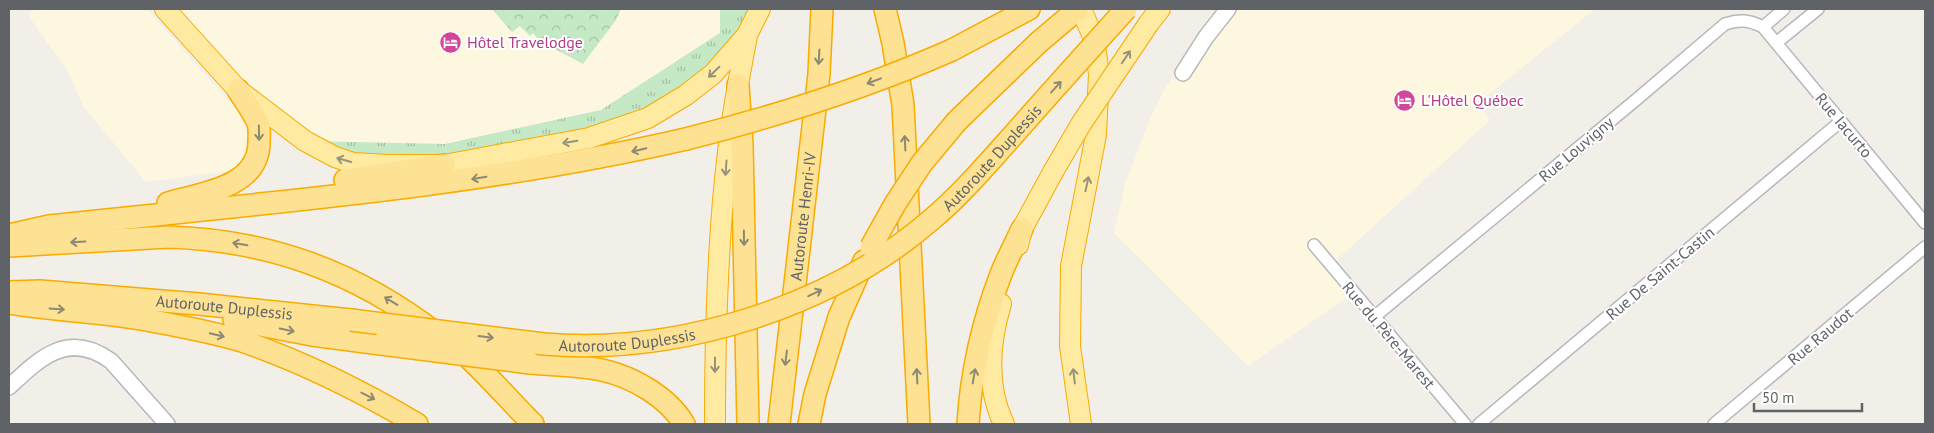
<svg xmlns="http://www.w3.org/2000/svg" width="1934" height="433" viewBox="0 0 1934 433" font-family="'PT Sans',sans-serif">
<style>
.commercial{fill:#fef7e0}
.grass{fill:url(#grass-tufts)}
.forest{fill:url(#forest-crowns)}
.lines{fill:none;stroke-linecap:round;stroke-linejoin:round}
.minor-casing{stroke:#b5b8bc;stroke-width:14}
.tertiary-casing{stroke:#b5b8bc;stroke-width:18}
.trunk-casing{stroke:#f9ab00;stroke-width:22}
.motorway-casing{stroke:#f9ab00;stroke-width:24}
.minor{stroke:#fff;stroke-width:11}
.tertiary{stroke:#fff;stroke-width:15}
.trunk{stroke:#feeaa1;stroke-width:20}
.motorway{stroke:#fde293;stroke-width:21}
.trunk-bridge-casing{stroke:#f9ab00;stroke-width:22;stroke-linecap:butt}
.motorway-bridge-casing{stroke:#f9ab00;stroke-width:24;stroke-linecap:butt}
.trunk-bridge{stroke:#feeaa1;stroke-width:20}
.motorway-bridge{stroke:#fde293;stroke-width:21}
.oneway{stroke:#8e8975}
.oneway2{stroke:#97927c}
.labels{text-anchor:middle;stroke-width:4;stroke-linejoin:round;paint-order:stroke}
.hotel-label{font-size:16px;fill:#b23c85;stroke:#fff;text-anchor:start}
.street-label{font-size:16px;fill:#5f6368;stroke:#fff}
</style>
<defs>
<pattern id="grass-tufts" width="24" height="20" patternUnits="userSpaceOnUse" patternTransform="scale(1.25)"><rect width="24" height="20" fill="#c5e8c5"/><path d="M3 7l-1-3M5 7V3M7 7l1-3M15 17l-1-3M17 17v-4M19 17l1-3" fill="none" stroke="#a3c0a4"/></pattern>
<pattern id="forest-crowns" width="20" height="18" patternUnits="userSpaceOnUse" patternTransform="scale(1.25)"><rect width="20" height="18" fill="#c5e8c5"/><path d="M2 6a3 3 0 1 1 6 0M12 15a3 3 0 1 1 6 0" fill="none" stroke="#a3c0a4"/></pattern>
</defs>
<rect width="100%" height="100%" fill="#f1efe8"/>
<path class="commercial" d="M36 9H147L247 122 250 129 251 148 238 170 146 182 83 106 68 72 28 15Z
M165 9H720V33L601 110 445 144 305 141Z
M1222 9H1595L1478 103 1490 120 1331 265 1354 293 1248 366 1114 233 1125 184 1150 119 1163 92 1197 38Z"/>
<path class="grass" d="M720 9H760L747 35 648 118 388 165 305 141 445 144 601 110 720 33Z"/>
<path class="forest" d="M492 9H621L616 20 583 64 544 43 543 45 533 33 530 36 520 26 512 32Z"/>
<g class="lines">
<defs>
<path id="minor" d="M1763 27 1784 9
M1776 43 1818 9
M1314 245 1465 424
M1374 317 1637 99 1725 24C1740 19 1749 20 1763 27L1925 223
M1479 424 1840 122
M1714 424 1925 247"/>
<path id="tertiary" d="M1183 73 1206 37 1228 9
M9 387C40 358 68 330 111 361L167 424"/>
<path id="trunk" d="M165 9 238 90 305 141 335 157 353 163 388 165H444L589 138 648 118 686 95 713 74 747 35 760 9
M1081 9 1094 39 1099 74 1096 135 1071 266 1070 346 1081 424
M1149 23 1160 9
M1018 245 1022 229 1053 172
M1001 304C989 343 986 387 1004 424
M715 424C715 334 717 242 728 152 732 113 740 74 747 36"/>
<g id="motorway">
<path d="M885 9 893 43 903 105 919 424"/>
<path d="M952 50 1029 9"/>
<path d="M738 85 742 145 748 424"/>
<path d="M957 121 1039 42 1078 9"/>
<path d="M345 180 444 165"/>
<path d="M168 203C201 193 259 188 259 142 259 137 260 129 258 123 253 112 245 101 238 90"/>
<path d="M9 235 49 226C262 203 477 187 686 139"/>
<path d="M9 246 168 237C270 240 356 272 437 334 448 342 460 350 470 359 492 380 512 403 533 424"/>
<path id="s1" d="M9 292 40 291 199 304 351 320"/>
<path d="M9 303C53 311 97 311 141 319 174 325 209 331 242 341 303 362 361 391 417 424"/>
<path d="M234 320 312 335 381 344"/>
<path d="M530 363C553 365 579 365 602 370 633 377 668 397 684 424"/>
<path id="s2" d="M779 424 819 74 822 9"/>
<path d="M809 424 815 394 839 317 864 261"/>
<path d="M968 424C971 374 983 321 1001 274 1007 259 1015 244 1022 229"/>
</g>
</defs>
<use href="#minor" class="minor-casing"/>
<use href="#tertiary" class="tertiary-casing"/>
<use href="#trunk" class="trunk-casing"/>
<use href="#motorway" class="motorway-casing"/>
<use href="#minor" class="minor"/>
<use href="#tertiary" class="tertiary"/>
<use href="#trunk" class="trunk"/>
<use href="#motorway" class="motorway"/>
<defs>
<path id="trunk-bridge" d="M1053 172 1081 124 1149 23"/>
<g id="motorway-bridge">
<path d="M686 139C777 116 866 88 952 50"/>
<path d="M871 247 895 204 922 163 957 121"/>
<path id="s3" d="M351 320 544 344C677 355 829 308 931 220 962 194 988 163 1015 133 1052 91 1089 50 1126 9"/>
<path d="M381 344 530 363"/>
</g>
</defs>
<use href="#trunk-bridge" class="trunk-bridge-casing"/>
<use href="#motorway-bridge" class="motorway-bridge-casing"/>
<use href="#trunk-bridge" class="trunk-bridge"/>
<use href="#motorway-bridge" class="motorway-bridge"/>
</g>
<defs><path id="oneway-shaft" d="M-6 0H5M1.5-3L5.5 0L1.5 3" fill="none" stroke-width="1.6" stroke-linecap="round" stroke-linejoin="round" transform="scale(1.25)"/></defs>
<g class="oneway">
<use href="#oneway-shaft" transform="translate(819 57) rotate(93)"/>
<use href="#oneway-shaft" transform="translate(874 81) rotate(159)"/>
<use href="#oneway-shaft" transform="translate(1056 87) rotate(-48)"/>
<use href="#oneway-shaft" transform="translate(259 133) rotate(89)"/>
<use href="#oneway-shaft" transform="translate(905 143) rotate(-93)"/>
<use href="#oneway-shaft" transform="translate(639 150) rotate(167)"/>
<use href="#oneway-shaft" transform="translate(479 178) rotate(171)"/>
<use href="#oneway-shaft" transform="translate(744 238) rotate(89)"/>
<use href="#oneway-shaft" transform="translate(78 242) rotate(177)"/>
<use href="#oneway-shaft" transform="translate(240 244) rotate(-170)"/>
<use href="#oneway-shaft" transform="translate(815 293) rotate(-25)"/>
<use href="#oneway-shaft" transform="translate(391 301) rotate(-149)"/>
<use href="#oneway-shaft" transform="translate(57 309) rotate(4)"/>
<use href="#oneway-shaft" transform="translate(287 330) rotate(11)"/>
<use href="#oneway-shaft" transform="translate(217 335) rotate(14)"/>
<use href="#oneway-shaft" transform="translate(486 337) rotate(7)"/>
<use href="#oneway-shaft" transform="translate(786 358) rotate(97)"/>
<use href="#oneway-shaft" transform="translate(917 376) rotate(-93)"/>
<use href="#oneway-shaft" transform="translate(974 376) rotate(-80)"/>
<use href="#oneway-shaft" transform="translate(368 396) rotate(27)"/>
</g>
<g class="oneway2">
<use href="#oneway-shaft" transform="translate(1126 57) rotate(-56)"/>
<use href="#oneway-shaft" transform="translate(714 72) rotate(136)"/>
<use href="#oneway-shaft" transform="translate(570 142) rotate(170)"/>
<use href="#oneway-shaft" transform="translate(344 160) rotate(-164)"/>
<use href="#oneway-shaft" transform="translate(726 168) rotate(94)"/>
<use href="#oneway-shaft" transform="translate(1087 184) rotate(-78)"/>
<use href="#oneway-shaft" transform="translate(715 365) rotate(90)"/>
<use href="#oneway-shaft" transform="translate(1074 376) rotate(-97)"/>
</g>
<defs>
<symbol id="hotel-disc" viewBox="-11 -11 22 22"><circle r="9.5" fill="#d1479c" stroke="#fff"/><path d="M-6-4.5h1.5V1H6V5H4.5V3h-9V5H-6ZM-4 0a1.8 1.8 0 1 1 3.6 0ZM.5 0V-2.5h3Q6-2.5 6 0Z" fill="#fff"/></symbol>
</defs>
<g fill-rule="evenodd">
<use href="#hotel-disc" x="438" y="30" width="25" height="25"/>
<use href="#hotel-disc" x="1392" y="88" width="25" height="25"/>
</g>
<g class="labels">
<g class="hotel-label">
<text x="467" y="48">Hôtel Travelodge</text>
<text x="1421" y="106">L'Hôtel Québec</text>
</g>
<g class="street-label">
<text transform="translate(1844 125) rotate(50)" y="6">Rue Iacurto</text>
<text transform="translate(1576 149) rotate(-40)" y="6">Rue Louvigny</text>
<text dy="6" stroke="none"><textPath href="#s3" startOffset="698">Autoroute Duplessis</textPath></text>
<text dy="6" stroke="none"><textPath href="#s2" startOffset="209">Autoroute Henri-IV</textPath></text>
<text transform="translate(1660 273) rotate(-40)" y="6">Rue De Saint-Castin</text>
<text dy="6" stroke="none"><textPath href="#s1" startOffset="216">Autoroute Duplessis</textPath></text>
<text transform="translate(1389 335) rotate(50)" y="6">Rue du Père-Marest</text>
<text transform="translate(1820 336) rotate(-40)" y="6">Rue Raudot</text>
<text dy="6" stroke="none"><textPath href="#s3" startOffset="278">Autoroute Duplessis</textPath></text>
</g>
</g>
<rect width="1934" height="433" fill="none" stroke="#5f6368" stroke-width="20"/>
<path d="M1754 403v8h108v-8" fill="none" stroke="#5f6368" stroke-width="2.5"/>
<text x="1762" y="403" font-size="15" fill="#5f6368" stroke="#ffffff" stroke-width="4" paint-order="stroke">50 m</text>
</svg>
